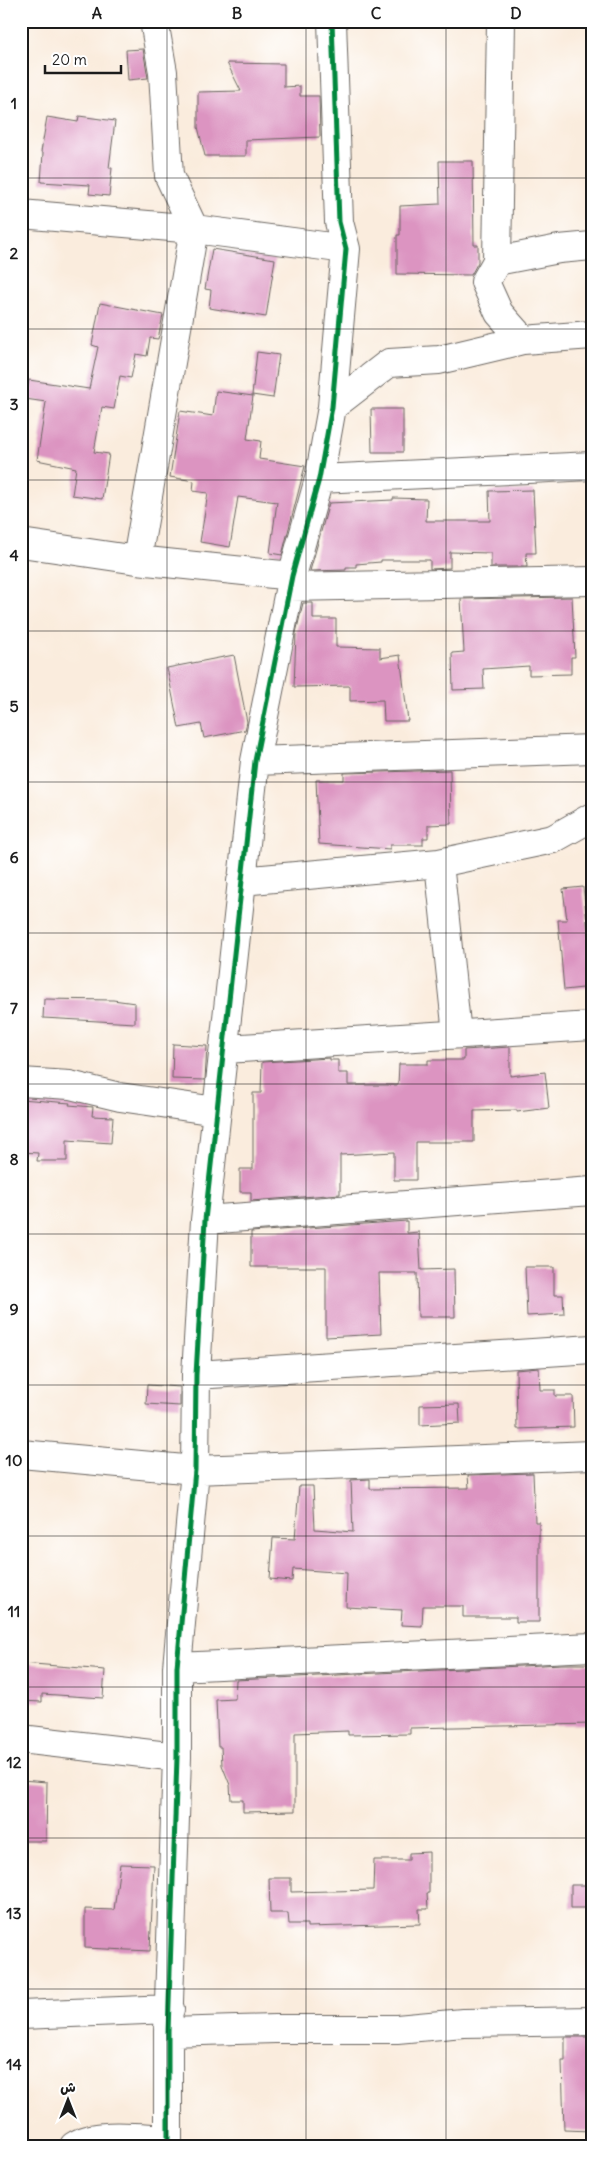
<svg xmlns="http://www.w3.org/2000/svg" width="613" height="2167" viewBox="0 0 613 2167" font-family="Delius,'Playpen Sans Arabic',sans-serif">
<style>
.building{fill:#dc94c1}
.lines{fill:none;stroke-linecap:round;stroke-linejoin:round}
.minor-casing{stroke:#6a6560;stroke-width:30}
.minor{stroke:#fff;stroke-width:28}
.cycleway-casing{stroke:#fff;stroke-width:8}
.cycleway{stroke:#00873e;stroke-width:5}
.grid{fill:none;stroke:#1c1c1c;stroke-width:1;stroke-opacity:0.55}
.neatline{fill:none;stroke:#1c1c1c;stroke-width:2}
.grid-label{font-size:16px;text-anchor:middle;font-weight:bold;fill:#1c1c1c}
</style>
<rect width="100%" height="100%" fill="#fff"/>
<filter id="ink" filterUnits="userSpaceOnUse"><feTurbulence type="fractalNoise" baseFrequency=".02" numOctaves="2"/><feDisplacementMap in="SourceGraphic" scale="10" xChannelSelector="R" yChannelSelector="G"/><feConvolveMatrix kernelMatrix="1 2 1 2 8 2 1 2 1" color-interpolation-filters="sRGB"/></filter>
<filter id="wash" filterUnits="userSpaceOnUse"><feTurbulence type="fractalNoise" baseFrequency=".0096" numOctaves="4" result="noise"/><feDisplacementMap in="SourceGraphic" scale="20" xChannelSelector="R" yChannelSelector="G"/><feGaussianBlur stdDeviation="1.12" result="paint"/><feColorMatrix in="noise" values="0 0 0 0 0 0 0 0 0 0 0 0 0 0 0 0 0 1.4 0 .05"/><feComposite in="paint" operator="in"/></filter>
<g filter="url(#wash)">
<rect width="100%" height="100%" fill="#faecdd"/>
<g id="blocks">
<path class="building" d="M143 49 148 78 128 80 126 50Z
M227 63 284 64V87L300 86V96H319L320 137 246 140V156H205L198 127V92L241 91Z
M79 116 115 121 109 168H112L109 196 89 194 90 185 41 182 43 153 41 152 47 117 78 122Z
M439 161H473L474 245H478V262L471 275 397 274V235H400V206L440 204Z
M212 249 275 259 266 317 209 308 211 290 205 289Z
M100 303 163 315 158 339 150 338 147 356 136 354 131 378 120 376 114 409 102 407 94 452 109 454 102 499 72 495 76 468 37 460 46 402 25 399 29 380 89 389 98 347 92 345Z
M257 352 279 355 273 398 252 395Z
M216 391 253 396 247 439 261 441 259 459 305 466 282 555 270 553 277 502 238 497 230 547 200 542 208 493 193 491 194 481 170 477 180 411 213 416Z
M371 409H403V452H372Z
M533 490 536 553H526L527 567H491V553L450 552V568L430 569V560H381V562L356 564V567H346V570L310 571 329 503 393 500V498L427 499 426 521H490L489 491Z
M572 597 575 657H571V674L529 675V666L483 669 484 689 453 690 452 653 464 652 461 599Z
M303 603H313V619H336V647L380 648V658L400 655 408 721H384L383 700 350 701V686L294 687 296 633Z
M234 655 247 722 245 730 204 738 201 724 179 728 167 668Z
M450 770 451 824 428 825V838H423V845H390V849L319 844 316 780H344V773Z
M583 887 589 941H592V987L564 990 558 920H567L563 889Z
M44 999 113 1000 135 1003V1023L43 1018Z
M173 1044 207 1046 205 1080 172 1079Z
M510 1047V1076L545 1072 549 1108 517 1112V1110L474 1111V1142H416V1180H394V1152L340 1155V1194L251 1201V1192H240V1169H253V1093H261L262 1062 330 1058V1060H338V1073H348V1085H398L399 1064H428V1060H464V1050Z
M21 1099 70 1103 69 1105 93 1107 92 1116 113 1117 111 1143 67 1140V1161H37L38 1153 21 1152Z
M407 1221V1233L419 1232 421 1270 454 1269 455 1317H418L417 1273H379L381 1334 326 1337V1267H251V1232Z
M525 1267H554V1295H563L564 1314 527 1316Z
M539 1368 540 1390H555V1396H573L574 1427 517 1429 516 1370Z
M147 1385 180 1387V1406L146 1404Z
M459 1404 460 1423 420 1425V1405Z
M533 1473 535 1522H539V1622H516V1617H463V1606H423L422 1626 401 1625 402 1610 346 1607 347 1573 293 1569 292 1581 270 1579 273 1538 295 1539 299 1486H313L315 1529 353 1532 351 1480 370 1479V1489L469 1488 468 1475Z
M22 1663 105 1670 103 1698 42 1694V1702L21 1701Z
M562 1664H592V1724L410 1728V1734L348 1735V1731L295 1733V1811L243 1812V1800H231L230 1785 222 1765 221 1747H218L216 1700 235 1699 236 1680Z
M21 1780 47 1782 46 1841H21Z
M429 1852V1893H427L428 1909H419L420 1924 307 1927V1924H289L288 1913H270L269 1878H291V1892L373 1890 374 1860H409V1853Z
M120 1864 154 1865 150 1951 85 1948V1909L114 1910Z
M571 1885H592V1908H571Z
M565 2037H592V2131L564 2130 562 2061H565Z"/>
</g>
</g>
<g filter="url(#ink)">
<use href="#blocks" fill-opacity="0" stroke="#6a6560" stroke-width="1"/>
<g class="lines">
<defs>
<path id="minor" d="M501 21 497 261 485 282 499 313 523 340
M21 214 194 229 346 249
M497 261 559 249 592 246
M332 407 389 363 439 360 523 340 592 335
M319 479 592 466
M21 543 137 560 292 576
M137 560 194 229 169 176 163 72 154 21
M290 587 592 581
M255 761 592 749
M439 863 457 1034
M241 881 439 863 553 839 592 817
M225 1049 592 1026
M21 1082 70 1085 120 1097 216 1111
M205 1220 592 1191
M196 1375 592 1349
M21 1454 195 1470 592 1455
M177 1667 592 1647
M21 1739 177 1757
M21 2015 170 2009
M168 2032 275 2029H397L463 2023 592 2021
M74 2146C95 2131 142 2138 168 2139
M168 2146V2032L177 1757V1667L195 1470 196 1375 205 1220 255 761 292 576 319 479 332 407 346 249 339 222 332 21"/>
</defs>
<use href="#minor" class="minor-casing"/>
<use href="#minor" class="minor"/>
<defs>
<path id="cycleway" d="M168 2146V2032L177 1757V1667L195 1470 196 1375 205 1220 255 761 292 576 319 479 332 407 346 249 339 222 332 21"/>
</defs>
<use href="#cycleway" class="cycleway-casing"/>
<use href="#cycleway" class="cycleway"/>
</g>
</g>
<path class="grid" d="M167 21V2146M306 21V2146M446 21V2146M21 178H592M21 329H592M21 480H592M21 631H592M21 782H592M21 933H592M21 1084H592M21 1234H592M21 1385H592M21 1536H592M21 1687H592M21 1838H592M21 1989H592"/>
<rect width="613" height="2167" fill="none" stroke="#fff" stroke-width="55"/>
<g transform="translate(68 2100)" stroke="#ffffff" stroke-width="4" paint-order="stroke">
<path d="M0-4L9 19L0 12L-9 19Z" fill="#1c1c1c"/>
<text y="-8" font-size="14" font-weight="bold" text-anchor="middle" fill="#1c1c1c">ش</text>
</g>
<path d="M45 65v8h76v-8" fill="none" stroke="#1c1c1c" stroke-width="2.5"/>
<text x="52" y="65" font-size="15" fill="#1c1c1c" stroke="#ffffff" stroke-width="4" paint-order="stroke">20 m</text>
<rect x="28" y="28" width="558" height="2112" class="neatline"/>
<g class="grid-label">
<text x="97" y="19">A</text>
<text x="237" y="19">B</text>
<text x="376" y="19">C</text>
<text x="516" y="19">D</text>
<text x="14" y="109">1</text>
<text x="14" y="259">2</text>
<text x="14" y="410">3</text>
<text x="14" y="561">4</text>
<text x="14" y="712">5</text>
<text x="14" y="863">6</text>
<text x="14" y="1014">7</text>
<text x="14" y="1165">8</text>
<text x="14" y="1315">9</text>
<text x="14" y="1466">10</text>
<text x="14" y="1617">11</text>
<text x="14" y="1768">12</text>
<text x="14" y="1919">13</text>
<text x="14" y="2070">14</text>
</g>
</svg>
